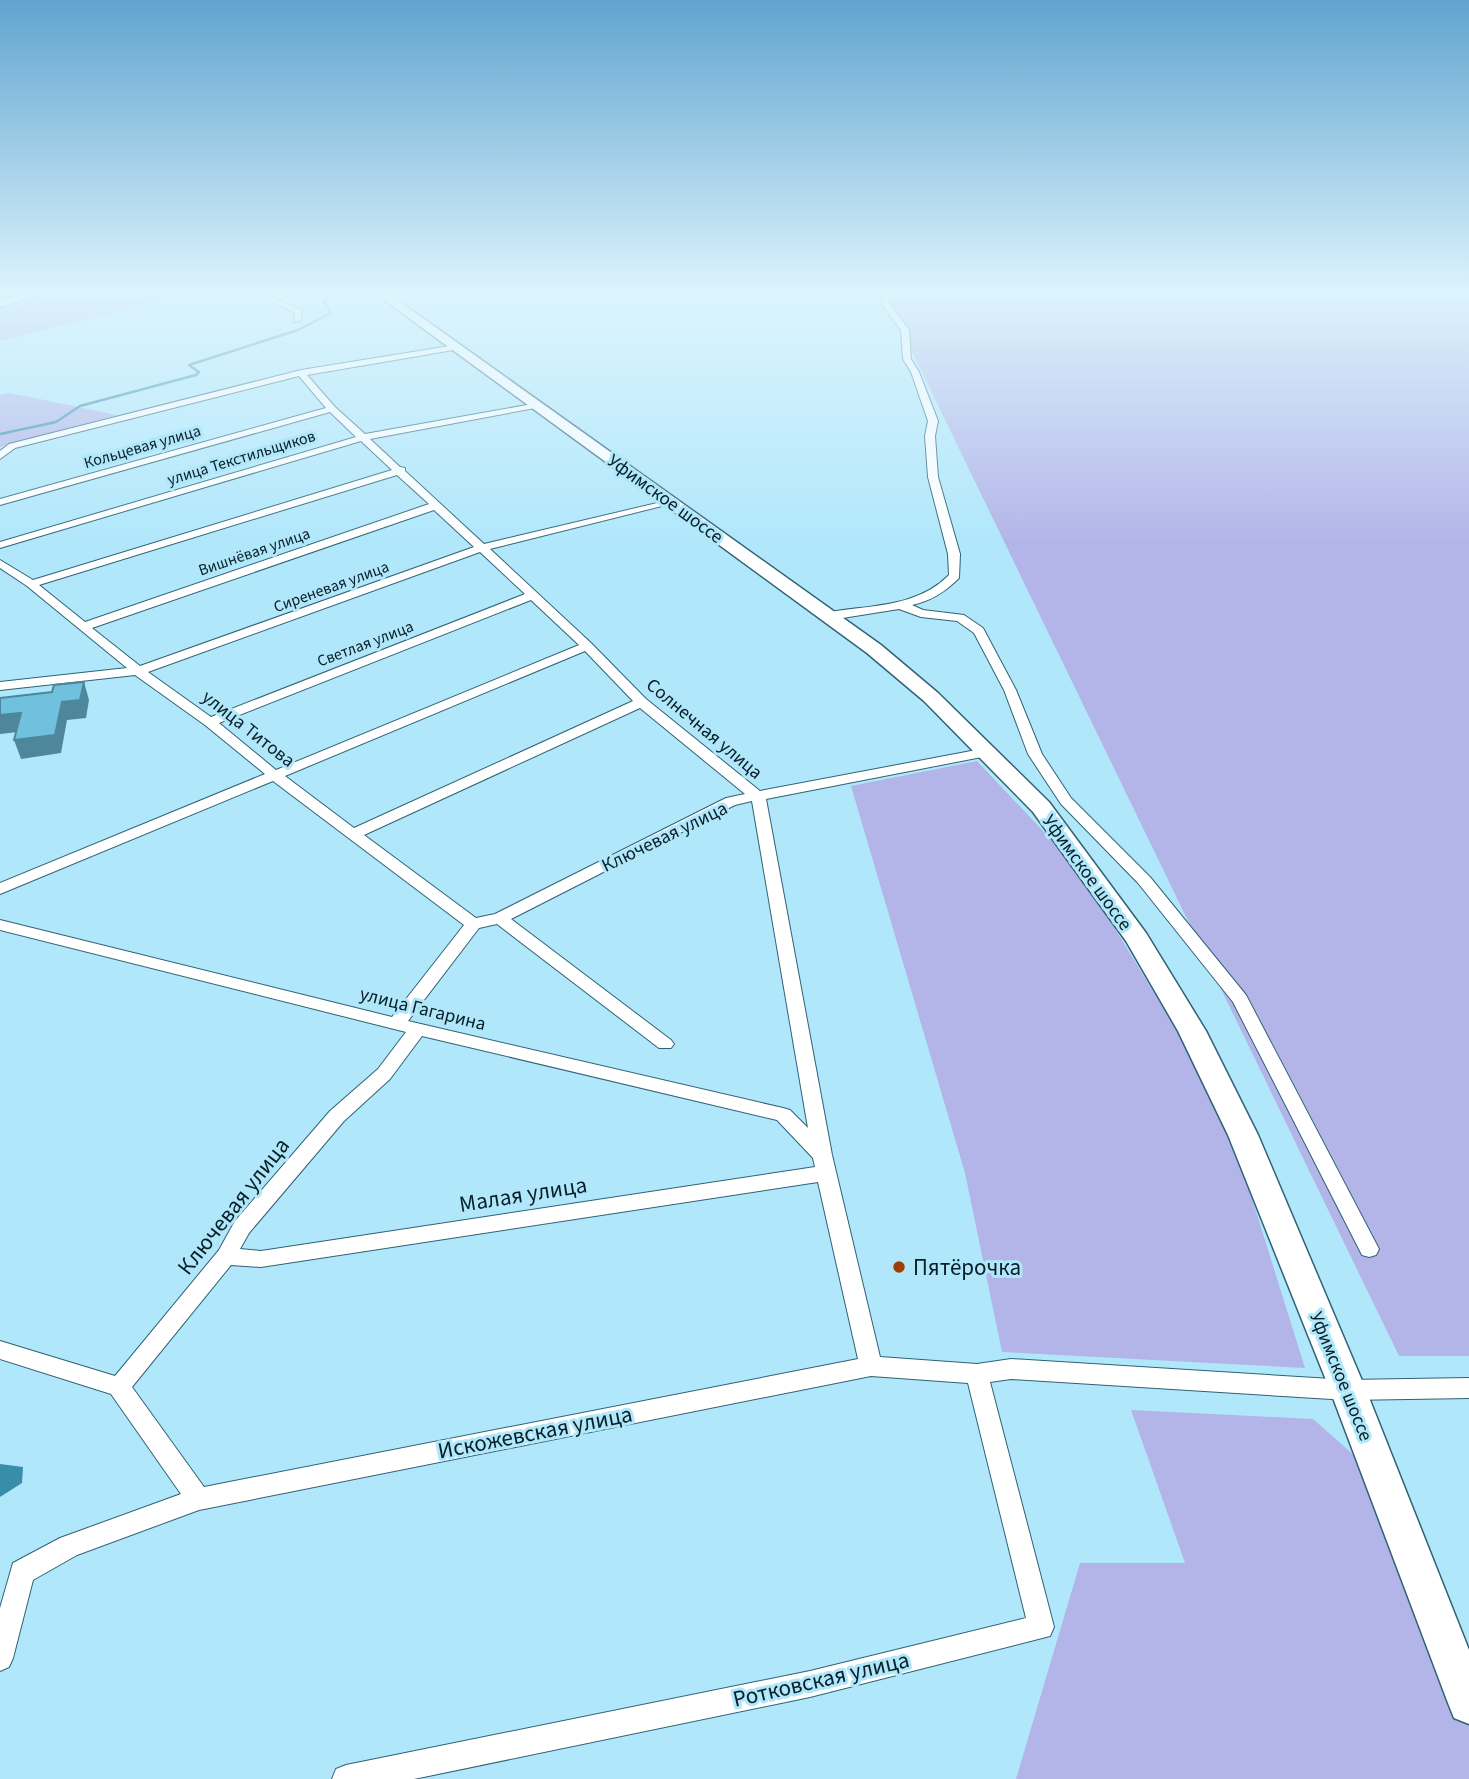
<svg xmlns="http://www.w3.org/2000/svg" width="1469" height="1779" viewBox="0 0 1469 1779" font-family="'Source Sans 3',sans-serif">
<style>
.green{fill:#b3b5e8}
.water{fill:#388da9}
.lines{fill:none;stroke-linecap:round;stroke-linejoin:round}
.stream{stroke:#388da9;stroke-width:2.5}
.street-casing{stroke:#2f6274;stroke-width:2}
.primary-casing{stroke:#2f6274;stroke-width:3}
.street{fill:#fff;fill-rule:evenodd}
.primary{fill:#fff;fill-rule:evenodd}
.shaded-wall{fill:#4e879b}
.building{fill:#6fc1de;stroke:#4e879b;stroke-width:2}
.poi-dot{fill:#a03d01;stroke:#b1e7fb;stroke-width:2.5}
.labels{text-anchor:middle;stroke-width:6;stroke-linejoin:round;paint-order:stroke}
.far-street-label{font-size:16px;fill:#091f27;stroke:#b1e7fb}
.street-label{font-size:19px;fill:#091f27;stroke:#b1e7fb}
.near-street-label{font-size:23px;fill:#091f27;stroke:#b1e7fb}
.near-poi-label{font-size:23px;fill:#091f27;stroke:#b1e7fb;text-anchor:start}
</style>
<rect width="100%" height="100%" fill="#b1e7fb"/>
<path class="green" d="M66 294H188L0 341V309Z
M884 294H1469V1356H1399Z
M10 393 117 415 0 447V395Z
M977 761 1078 868 1223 1106 1305 1368 1002 1352 965 1173 851 786Z
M1131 1410 1313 1419 1372 1471 1469 1727V1779H1016L1080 1563H1185Z"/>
<path class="water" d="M0 1464 23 1467 22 1483 0 1497Z"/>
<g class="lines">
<path class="stream" d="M0 434 56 422 80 406 196 375 199 372 189 365 298 330 331 313 324 302 332 294"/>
<defs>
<path id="street" d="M256 294H264L302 310 301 320 294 322 295 313Z
M883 294H889L888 302 909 330 911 359 919 372 938 421 935 436 938 477 960 554 959 578C945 592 931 601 912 605L923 610 964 615 983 628 1016 690 1042 754 1071 798 1150 877 1246 995 1379 1249 1376 1255 1369 1257 1362 1255 1233 1002 1138 883 1061 804 1028 754 1004 690 974 633 957 621 921 617 899 609 830 620 824 616 830 612C871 605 918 607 949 575L948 554 928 477 925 436 928 421 911 372 903 359 901 330 880 302Z
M456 345H459V349L307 375 335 407 365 434 538 403V407L535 408 370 439 400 467 405 468V471L484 544 674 499V503L490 549 591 643 646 699 760 791 987 748 994 752 987 756 766 799 832 1155 880 1357 977 1364 1011 1359 1348 1380 1469 1378V1398L1348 1400 1011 1379 990 1382 1054 1627 1050 1636 810 1697 414 1779H332L336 1769 346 1765 810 1671 1026 1618 968 1383 871 1376 199 1510 77 1555 33 1580 13 1658 9 1667 0 1671V1608L13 1563 60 1538 181 1494 111 1394 0 1359V1341L115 1376 219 1250 235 1221 330 1111 378 1069 406 1032 0 930V920L392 1017 464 925 273 781 0 894V883L265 774 205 725 135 675 0 690V682L127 668 27 586 0 568V560L33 580 392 470 361 441 0 548V542L356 437 330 412 0 505V499L326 408 299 376 15 448 0 459V451L9 444 301 370ZM397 475 429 504 85 622 39 585ZM434 510 474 547 140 666 92 628ZM480 552 525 594 211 717 148 672ZM531 600 579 645 276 770 219 723ZM585 651 633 701 354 828 285 776ZM640 708 745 794 726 798 495 914 476 918 364 835ZM752 801 808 1128 790 1110 783 1108 408 1021 479 928 497 924 659 1048H671L674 1044 671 1040 511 919 735 805ZM422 1036 777 1120 813 1158 815 1167 261 1251 240 1249 249 1233 344 1121 390 1079ZM818 1182 858 1359 204 1487 132 1387 231 1265 261 1267Z"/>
<path id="primary" d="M26 294H45L0 307V299Z
M376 294H389L881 645 938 693 1049 802 1146 933 1206 1031 1258 1135 1366 1390 1469 1650V1724L1454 1718 1448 1703 1330 1390 1228 1135 1178 1031 1126 941 1033 812 924 701 867 653Z"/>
</defs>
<use href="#street" class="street-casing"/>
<use href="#primary" class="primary-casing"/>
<use href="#street" class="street"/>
<use href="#primary" class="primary"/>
</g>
<path class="shaded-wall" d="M84 682 89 700 86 718 67 720 61 753 21 759 14 740 62 702Z
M21 713 27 731 0 734V715Z"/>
<path class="building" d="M84 682 80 700 62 702 55 735 14 740 21 713 0 715V698L52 692 54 685Z"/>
<linearGradient id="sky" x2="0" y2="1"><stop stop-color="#61a4cf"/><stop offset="0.54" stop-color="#dcf4fd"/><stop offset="1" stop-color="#dcf4fd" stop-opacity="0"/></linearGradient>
<rect width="1469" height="543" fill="url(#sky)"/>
<circle class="poi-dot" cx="899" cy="1267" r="7"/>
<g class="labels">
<g class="far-street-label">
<text transform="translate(142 446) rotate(-16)" y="6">Кольцевая улица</text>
<text transform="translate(241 457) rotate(-17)" y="6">улица Текстильщиков</text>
<text transform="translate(254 551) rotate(-19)" y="6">Вишнёвая улица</text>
<text transform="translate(331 586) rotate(-20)" y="6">Сиреневая улица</text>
<text transform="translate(365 643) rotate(-21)" y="6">Светлая улица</text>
</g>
<g class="street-label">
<text transform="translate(666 498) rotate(36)" y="7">Уфимское шоссе</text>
<text transform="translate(249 728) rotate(38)" y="7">улица Титова</text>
<text transform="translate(705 728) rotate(40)" y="7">Солнечная улица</text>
<text transform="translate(664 836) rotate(-26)" y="7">Ключевая улица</text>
<text transform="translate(1088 872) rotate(54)" y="7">Уфимское шоссе</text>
<text transform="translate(423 1008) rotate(14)" y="7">улица Гагарина</text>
<text transform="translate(1342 1376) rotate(68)" y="7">Уфимское шоссе</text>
</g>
<g class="near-street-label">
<text transform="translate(523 1194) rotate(-9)" y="8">Малая улица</text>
<text transform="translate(233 1206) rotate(-52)" y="8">Ключевая улица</text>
<text transform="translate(535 1432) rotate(-11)" y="8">Искожевская улица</text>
<text transform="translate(821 1679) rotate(-13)" y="8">Ротковская улица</text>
</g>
<g class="near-poi-label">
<text x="913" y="1275">Пятёрочка</text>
</g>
</g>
</svg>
